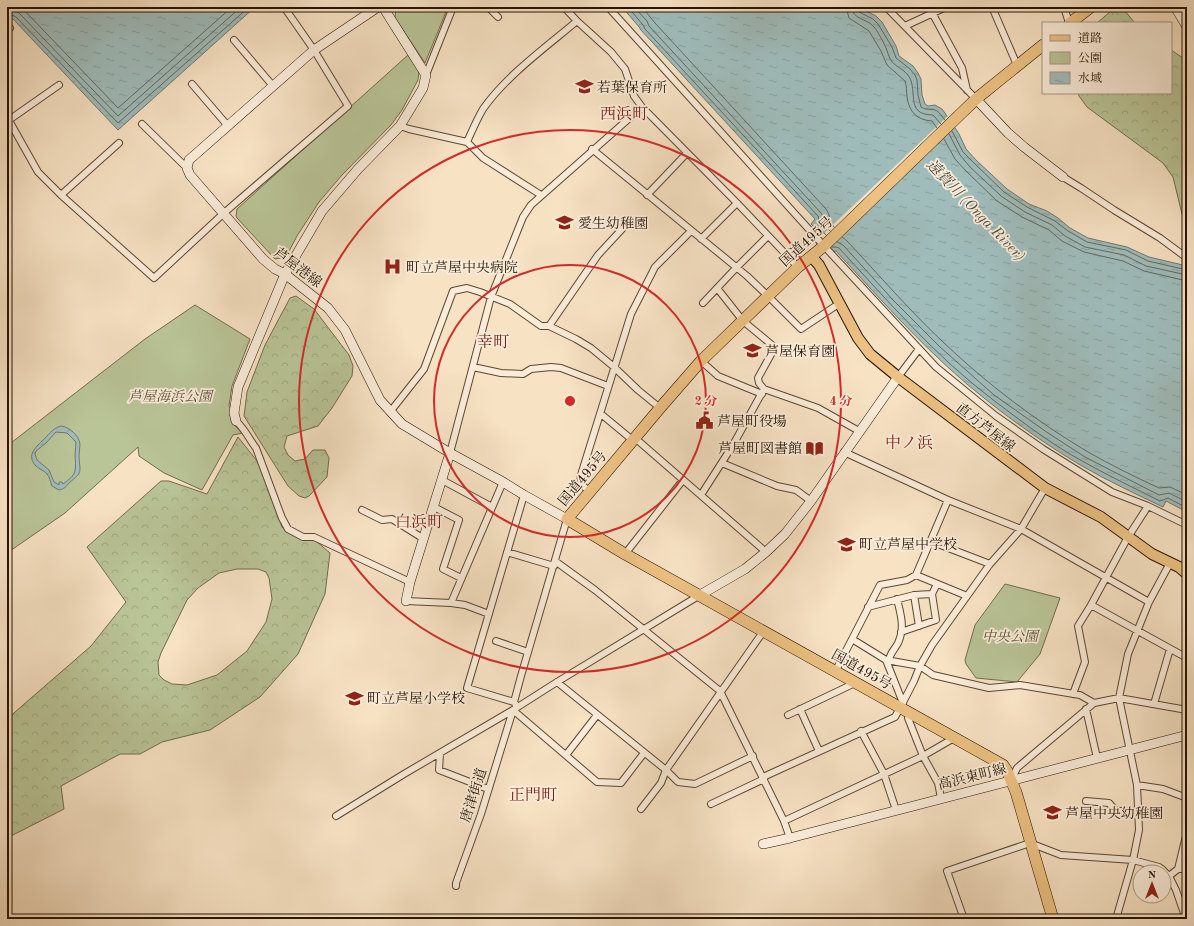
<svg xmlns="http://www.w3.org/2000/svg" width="1194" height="926" viewBox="0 0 1194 926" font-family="'Old Standard TT','Noto Serif JP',serif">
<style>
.green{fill:#b9c497;stroke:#706c4c}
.forest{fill:url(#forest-crowns);stroke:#706c4c;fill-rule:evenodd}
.water{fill:url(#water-ripples);stroke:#6f7870;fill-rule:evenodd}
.pier{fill:#f7e2c4}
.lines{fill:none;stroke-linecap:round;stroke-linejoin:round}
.shore{stroke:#63685e;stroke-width:1}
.street-casing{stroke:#5b4731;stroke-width:8}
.secondary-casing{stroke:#271300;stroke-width:10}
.primary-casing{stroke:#271300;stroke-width:12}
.highway-casing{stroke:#271300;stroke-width:12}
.street{stroke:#faecd9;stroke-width:6}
.secondary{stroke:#faecd9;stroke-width:9}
.primary{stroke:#ecc182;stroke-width:10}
.highway{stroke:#ecc182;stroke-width:11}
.ring{fill:none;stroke:#d62828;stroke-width:2}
.labels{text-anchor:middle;stroke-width:3.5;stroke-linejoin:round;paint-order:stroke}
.poi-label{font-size:14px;fill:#271300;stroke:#faecd9;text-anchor:start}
.street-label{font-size:14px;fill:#271300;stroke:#faecd9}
.park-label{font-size:14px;font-style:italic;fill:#5a5135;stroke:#faecd9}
.water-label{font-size:15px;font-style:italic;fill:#514e41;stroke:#faecd9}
.quarter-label{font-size:16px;fill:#7a1f14;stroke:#faecd9}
.centre{fill:#d62828;stroke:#faecd9;stroke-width:2}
.ring-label{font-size:12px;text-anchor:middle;font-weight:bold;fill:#d62828;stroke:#faecd9;stroke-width:3.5;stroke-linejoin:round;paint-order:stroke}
</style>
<defs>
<pattern id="forest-crowns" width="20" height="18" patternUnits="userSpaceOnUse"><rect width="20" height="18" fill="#b9c497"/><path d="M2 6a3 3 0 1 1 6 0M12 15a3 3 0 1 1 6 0" fill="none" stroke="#9fa880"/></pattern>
<pattern id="water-ripples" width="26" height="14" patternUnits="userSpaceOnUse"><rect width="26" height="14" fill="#9fbcbb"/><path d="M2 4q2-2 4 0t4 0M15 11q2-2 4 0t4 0" fill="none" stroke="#89a19f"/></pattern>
</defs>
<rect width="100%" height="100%" fill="#f7e2c4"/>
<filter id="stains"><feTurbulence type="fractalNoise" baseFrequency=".005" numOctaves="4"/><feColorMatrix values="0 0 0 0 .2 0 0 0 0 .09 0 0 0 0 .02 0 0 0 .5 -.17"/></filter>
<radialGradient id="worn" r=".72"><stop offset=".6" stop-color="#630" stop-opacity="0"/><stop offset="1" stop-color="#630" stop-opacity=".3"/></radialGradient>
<path class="green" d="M396 7H448L425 63 395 18Z
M408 55 419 71 418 80 402 110 391 125 342 175 319 202 297 236 286 257 275 259 237 218 236 216 237 209Z
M195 305 250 339 232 386 229 406 231 409 234 425 243 433 233 435 202 490 164 473 139 456 138 447 65 513 7 553V446L145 339Z
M1005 584 1060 598 1040 654 1017 682 976 678 966 664 965 660 975 625Z"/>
<path class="forest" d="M1118 8 1124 10 1135 23H1097L1111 11Z
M1171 50 1186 60 1187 63V223L1182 214 1173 177 1163 163 1087 107 1079 96 1078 93H1171Z
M296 296 314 309 349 355 353 366 352 376 332 408 318 426 287 436 284 447 288 455 295 461 305 459 313 450H325L329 458 327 477 309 496 305 498 299 496 288 486 244 416 247 392 265 345 290 298Z
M238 437 261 466 282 527 289 533 315 540 330 553 325 594 298 654 260 697 210 730 162 742 140 754H120L61 786 64 809 7 838V719L91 646 126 602 87 547 161 481H169L207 494ZM237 569H258L266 572 269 578 272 599 266 622 247 651 217 675 187 685 172 684 164 680 159 675 158 662 161 653 187 600 198 588 219 573Z"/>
<path class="water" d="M7 7H255L118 130 13 19 7 23Z
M622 7H858L876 16 882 22 896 46 899 56 913 66 918 73 921 79 922 95 925 104 928 106 935 105 942 109 947 116 959 134 966 149 976 160 1007 189 1029 204 1047 211 1058 218 1070 228 1088 238 1127 247 1149 257 1187 266V512L1166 501 1163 507C1136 494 1108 481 1082 466 1050 447 1018 425 989 402 932 358 885 304 836 251L827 252 825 239 811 224 815 219 640 29V28Z
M61 426C69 427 79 435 80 444 80 448 79 452 79 456 80 474 83 471 69 483 66 487 64 489 59 490L52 486C50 482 50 477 47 474 44 470 38 469 35 465 27 455 35 448 42 441 49 435 51 429 61 426ZM56 432 67 433 76 442C76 447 75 451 75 456 76 471 77 474 63 484L62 482H59V485L54 482 49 470 37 460 35 454 36 451 46 443Z"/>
<path class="pier" d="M949 115 956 126 827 251 819 242 822 239 820 237Z"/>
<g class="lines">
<path class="shore" d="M21 7 118 108 232 7
M628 7 643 25 645 29 818 216 819 220 817 225 826 235
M634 7 647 21 649 26 821 213 824 218 823 224 830 231
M642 7 655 23 826 209C831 216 829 221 834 227
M846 7 849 18 869 31 881 51 887 65 905 81C907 86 906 91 907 97 909 112 917 120 932 121L937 128
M852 7C852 20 867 18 874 27 877 30 884 43 886 48 888 52 888 56 891 60 894 66 902 68 907 74 920 88 903 115 933 115L941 124
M857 7 859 12 873 19 878 24 892 47 896 58 910 69 915 75 917 80 918 95 921 107C928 111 929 108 935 110 939 111 942 117 945 120
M7 12 13 10 19 13 118 116 241 7
M7 18 12 15 16 17 118 123 249 7
M952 131 963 152 974 163 1004 192 1027 207 1055 221 1068 231 1087 242 1126 250 1148 261 1187 270
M949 134 960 155 970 167 1001 196 1025 212 1052 225 1065 236 1085 247 1124 255 1146 266 1187 275
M944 139 955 159 966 171 997 201 1022 217 1049 230 1062 241 1084 252 1123 261 1144 271 1187 281
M842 237 847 241C879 275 909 310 943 342 987 384 1036 421 1088 452 1111 465 1135 477 1159 488L1170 487 1187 495
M837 242 843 245 894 301 939 346 994 395 1048 433 1085 457 1159 495 1169 493 1187 502
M832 247H836L839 248C888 301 935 356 992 399 1021 421 1052 445 1084 462 1109 476 1134 488 1160 501L1168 498 1187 508"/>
<defs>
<path id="street" d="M488 7 498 17
M564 7 577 21 611 52 625 69 634 96 642 107 737 203 798 267
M608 7 824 246 936 367 996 416 1043 449 1112 492 1148 506 1187 525
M886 7 976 99
M929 7 962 68 967 90
M992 7 1017 65
M1064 7 1069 23
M905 26 946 7
M7 30 10 28
M234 40 273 86
M426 75 453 7
M192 84 228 126
M7 117 38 172 61 195 154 278 224 213 348 106 314 50 284 7
M9 120 59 85
M142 124 187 168
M400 126 409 129 467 142 483 158 541 195
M467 142C472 131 477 119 483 109 506 76 546 47 577 21
M592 149 747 276 768 296 801 329 840 303
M1063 177 1081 188 1114 210 1160 238 1187 258
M61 195 119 143
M647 195 687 153
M701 239 737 203
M717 288 743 321 772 345 774 349 758 378 759 383 764 389
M703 303 736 268 768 236
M549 326 598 255 623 228
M701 361 718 376 762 394
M473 367 501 373 523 374 531 369 551 367 561 368 608 386
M898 377 919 349
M390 412 424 369 453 291 467 288 480 292 510 304 541 326H549L576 339 591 348 614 367 638 390 660 408
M601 414 630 438H635L766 552
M236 421C245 429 249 439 256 448L282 518 288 529 303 537H314L410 582
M844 452 948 500 1021 529 1149 602
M450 453 491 297 523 217 531 205 642 107
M722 463 777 486 796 490 811 501
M442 480 492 507
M590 491C583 486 579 485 581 475L631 314 655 267 691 231
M701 495 733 445 764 389 818 408 859 431
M1148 506 1128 537 1091 605 1187 658
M434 507 459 520 443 569 461 578
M362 510 382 520 392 519 424 539
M930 541 990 564
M507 552 554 566
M625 554 683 480
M555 561 595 590 720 691 784 821 790 838
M916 575 967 596
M914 595 919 626
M406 601 451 603 465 605 489 614
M451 603 503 482
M868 607 914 595 932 594 937 584
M901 632 936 620 932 594
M852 639 886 660 920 666 933 675 989 688 1020 685 1080 695 1094 703
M496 641 528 652
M886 660 903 703
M889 660C890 653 895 649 898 643 905 628 901 615 897 599
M835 672 880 585 907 580 916 575 948 500
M557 682 666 770 678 782 695 784 753 756
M1073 694 1085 662 1078 626 1091 605
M514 702 467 688 524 495
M1154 704 1170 649
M516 705 514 702 521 676 567 519
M800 709 819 751
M1086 709 1097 758
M513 710 597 782 621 783 644 753
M911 714 908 718 923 756 938 783 941 798
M788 715 855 683
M861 731 884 774 896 810
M440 754 439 770 488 789
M566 755 597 715
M763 777 895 717 900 708 914 681 920 666 932 645 990 564 1021 529 1045 488
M1011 781 1017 768 1094 703 1119 698 1187 710
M1137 785 1163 789 1187 798
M1086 801 1109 803 1116 811H1139
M711 804 764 779
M641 809 661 783 666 770 763 632
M336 816 404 774 513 710 557 682 700 595
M784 821 923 756 954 738
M1178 869 1187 832
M1169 876 1178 869H1187
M456 886V883L481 814 513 710
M964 919 947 871 1030 843 1061 855 1133 860 1159 867 1163 870 1169 876 1176 890 1186 919
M1116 919 1133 860 1139 830 1137 785 1119 698 1128 654 1149 602 1170 563"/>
<path id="secondary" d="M378 7 314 50 189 160 187 168 190 175 263 259 275 269 285 274 328 308 345 330 380 400 402 424 450 453 503 482 524 495 567 519
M1175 7 1187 27
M976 99 1008 133 1024 147 1063 177
M236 421 234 413 238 387 285 274 322 211 358 169 400 126 423 88 426 75 383 7
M700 595 745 569 766 552 785 534 811 501 898 377
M406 601 410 582 450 453
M763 844 790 838 1187 735"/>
<path id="primary" d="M812 257 819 265 858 338 870 354 898 377 1045 488 1101 517 1152 554 1179 567 1187 574"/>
<path id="highway" d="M1070 23 1091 7
M1043 45 976 99 824 246 798 267 701 361 660 408 567 519 625 554 1003 765 1007 771 1016 792 1053 919"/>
</defs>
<use href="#street" class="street-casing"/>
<use href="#secondary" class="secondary-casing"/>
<use href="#primary" class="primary-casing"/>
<use href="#highway" class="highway-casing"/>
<use href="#street" class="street"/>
<use href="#secondary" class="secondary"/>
<use href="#primary" class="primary"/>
<use href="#highway" class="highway"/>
</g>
<g class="ring">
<circle cx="570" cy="401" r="136"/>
<circle cx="570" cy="401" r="271"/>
</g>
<defs>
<symbol id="school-bare" viewBox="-9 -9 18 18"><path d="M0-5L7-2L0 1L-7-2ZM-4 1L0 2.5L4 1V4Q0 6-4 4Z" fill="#8f2418" stroke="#faecd9" stroke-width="2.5" paint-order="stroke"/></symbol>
<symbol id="hospital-bare" viewBox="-9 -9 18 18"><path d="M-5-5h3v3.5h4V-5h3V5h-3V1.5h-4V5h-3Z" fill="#8f2418" stroke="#faecd9" stroke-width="2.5" paint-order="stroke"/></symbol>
<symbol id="civic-bare" viewBox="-9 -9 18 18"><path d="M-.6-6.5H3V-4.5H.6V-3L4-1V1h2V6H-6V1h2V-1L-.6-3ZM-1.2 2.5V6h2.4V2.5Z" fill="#8f2418" stroke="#faecd9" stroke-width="2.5" paint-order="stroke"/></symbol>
<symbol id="library-bare" viewBox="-9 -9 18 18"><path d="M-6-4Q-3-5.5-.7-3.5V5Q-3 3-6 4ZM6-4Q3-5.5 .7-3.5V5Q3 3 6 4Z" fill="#8f2418" stroke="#faecd9" stroke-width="2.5" paint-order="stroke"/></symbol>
</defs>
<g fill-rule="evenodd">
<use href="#school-bare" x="572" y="74" width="25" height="25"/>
<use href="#school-bare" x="552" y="210" width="25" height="25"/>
<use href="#hospital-bare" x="380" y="254" width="25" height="25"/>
<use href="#school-bare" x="740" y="338" width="25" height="25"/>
<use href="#civic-bare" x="692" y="408" width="25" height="25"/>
<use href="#library-bare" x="802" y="436" width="25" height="25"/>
<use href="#school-bare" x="834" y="532" width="25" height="25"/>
<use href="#school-bare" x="342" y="686" width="25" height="25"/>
<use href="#school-bare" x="1040" y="800" width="25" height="25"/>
</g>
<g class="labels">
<g class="poi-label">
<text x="597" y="92">若葉保育所</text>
<text x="578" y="228">愛生幼稚園</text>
<text x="406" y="272">町立芦屋中央病院</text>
<text x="765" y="356">芦屋保育園</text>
<text x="717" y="426">芦屋町役場</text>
<text x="802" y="453" text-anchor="end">芦屋町図書館</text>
<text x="859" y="549">町立芦屋中学校</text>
<text x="367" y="703">町立芦屋小学校</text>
<text x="1065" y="818">芦屋中央幼稚園</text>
</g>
<g class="street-label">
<text transform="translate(806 241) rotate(-42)" y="5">国道495号</text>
<text transform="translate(298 267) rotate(37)" y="5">芦屋港線</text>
<text transform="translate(986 427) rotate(38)" y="5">直方芦屋線</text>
<text transform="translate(582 478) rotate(-50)" y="5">国道495号</text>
<text transform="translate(862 669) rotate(29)" y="5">国道495号</text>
<text transform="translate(972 776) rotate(-14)" y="5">高浜東町線</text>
<text transform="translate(473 795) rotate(-72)" y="5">唐津街道</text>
</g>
<g class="park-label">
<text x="170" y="401">芦屋海浜公園</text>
<text x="1010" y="641">中央公園</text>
</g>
<g class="water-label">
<text transform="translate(976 210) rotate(46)" y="5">遠賀川 (Onga River)</text>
</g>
<g class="quarter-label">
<text x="624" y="119">西浜町</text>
<text x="493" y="347">幸町</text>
<text x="909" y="448">中ノ浜</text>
<text x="419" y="527">白浜町</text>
<text x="533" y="800">正門町</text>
</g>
</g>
<circle cx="570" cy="401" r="6" class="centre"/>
<g class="ring-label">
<text x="706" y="405">2 分</text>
<text x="841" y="405">4 分</text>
</g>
<rect width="1194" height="926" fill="none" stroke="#f7e2c4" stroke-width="24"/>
<rect x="8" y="8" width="1178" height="910" fill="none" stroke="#271300" stroke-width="2"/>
<rect x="12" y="12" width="1170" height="902" fill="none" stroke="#271300"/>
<rect x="1042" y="22" width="130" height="72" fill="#faecd9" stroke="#a69582"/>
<rect x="1050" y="35" width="20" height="6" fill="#ecc182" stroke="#a69582"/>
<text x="1078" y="42" font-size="12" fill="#271300">道路</text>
<rect x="1050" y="52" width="20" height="12" fill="#b9c497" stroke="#a69582"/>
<text x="1078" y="62" font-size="12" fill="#271300">公園</text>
<rect x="1050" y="72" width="20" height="12" fill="url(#water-ripples)" stroke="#a69582"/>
<text x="1078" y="82" font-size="12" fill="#271300">水域</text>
<g transform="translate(1152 884)"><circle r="19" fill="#faecd9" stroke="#a69582"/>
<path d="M0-3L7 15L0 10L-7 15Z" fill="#8f2418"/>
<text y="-6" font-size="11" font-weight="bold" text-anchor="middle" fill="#271300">N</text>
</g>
<rect width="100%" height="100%" filter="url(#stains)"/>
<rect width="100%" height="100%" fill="url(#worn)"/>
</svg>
